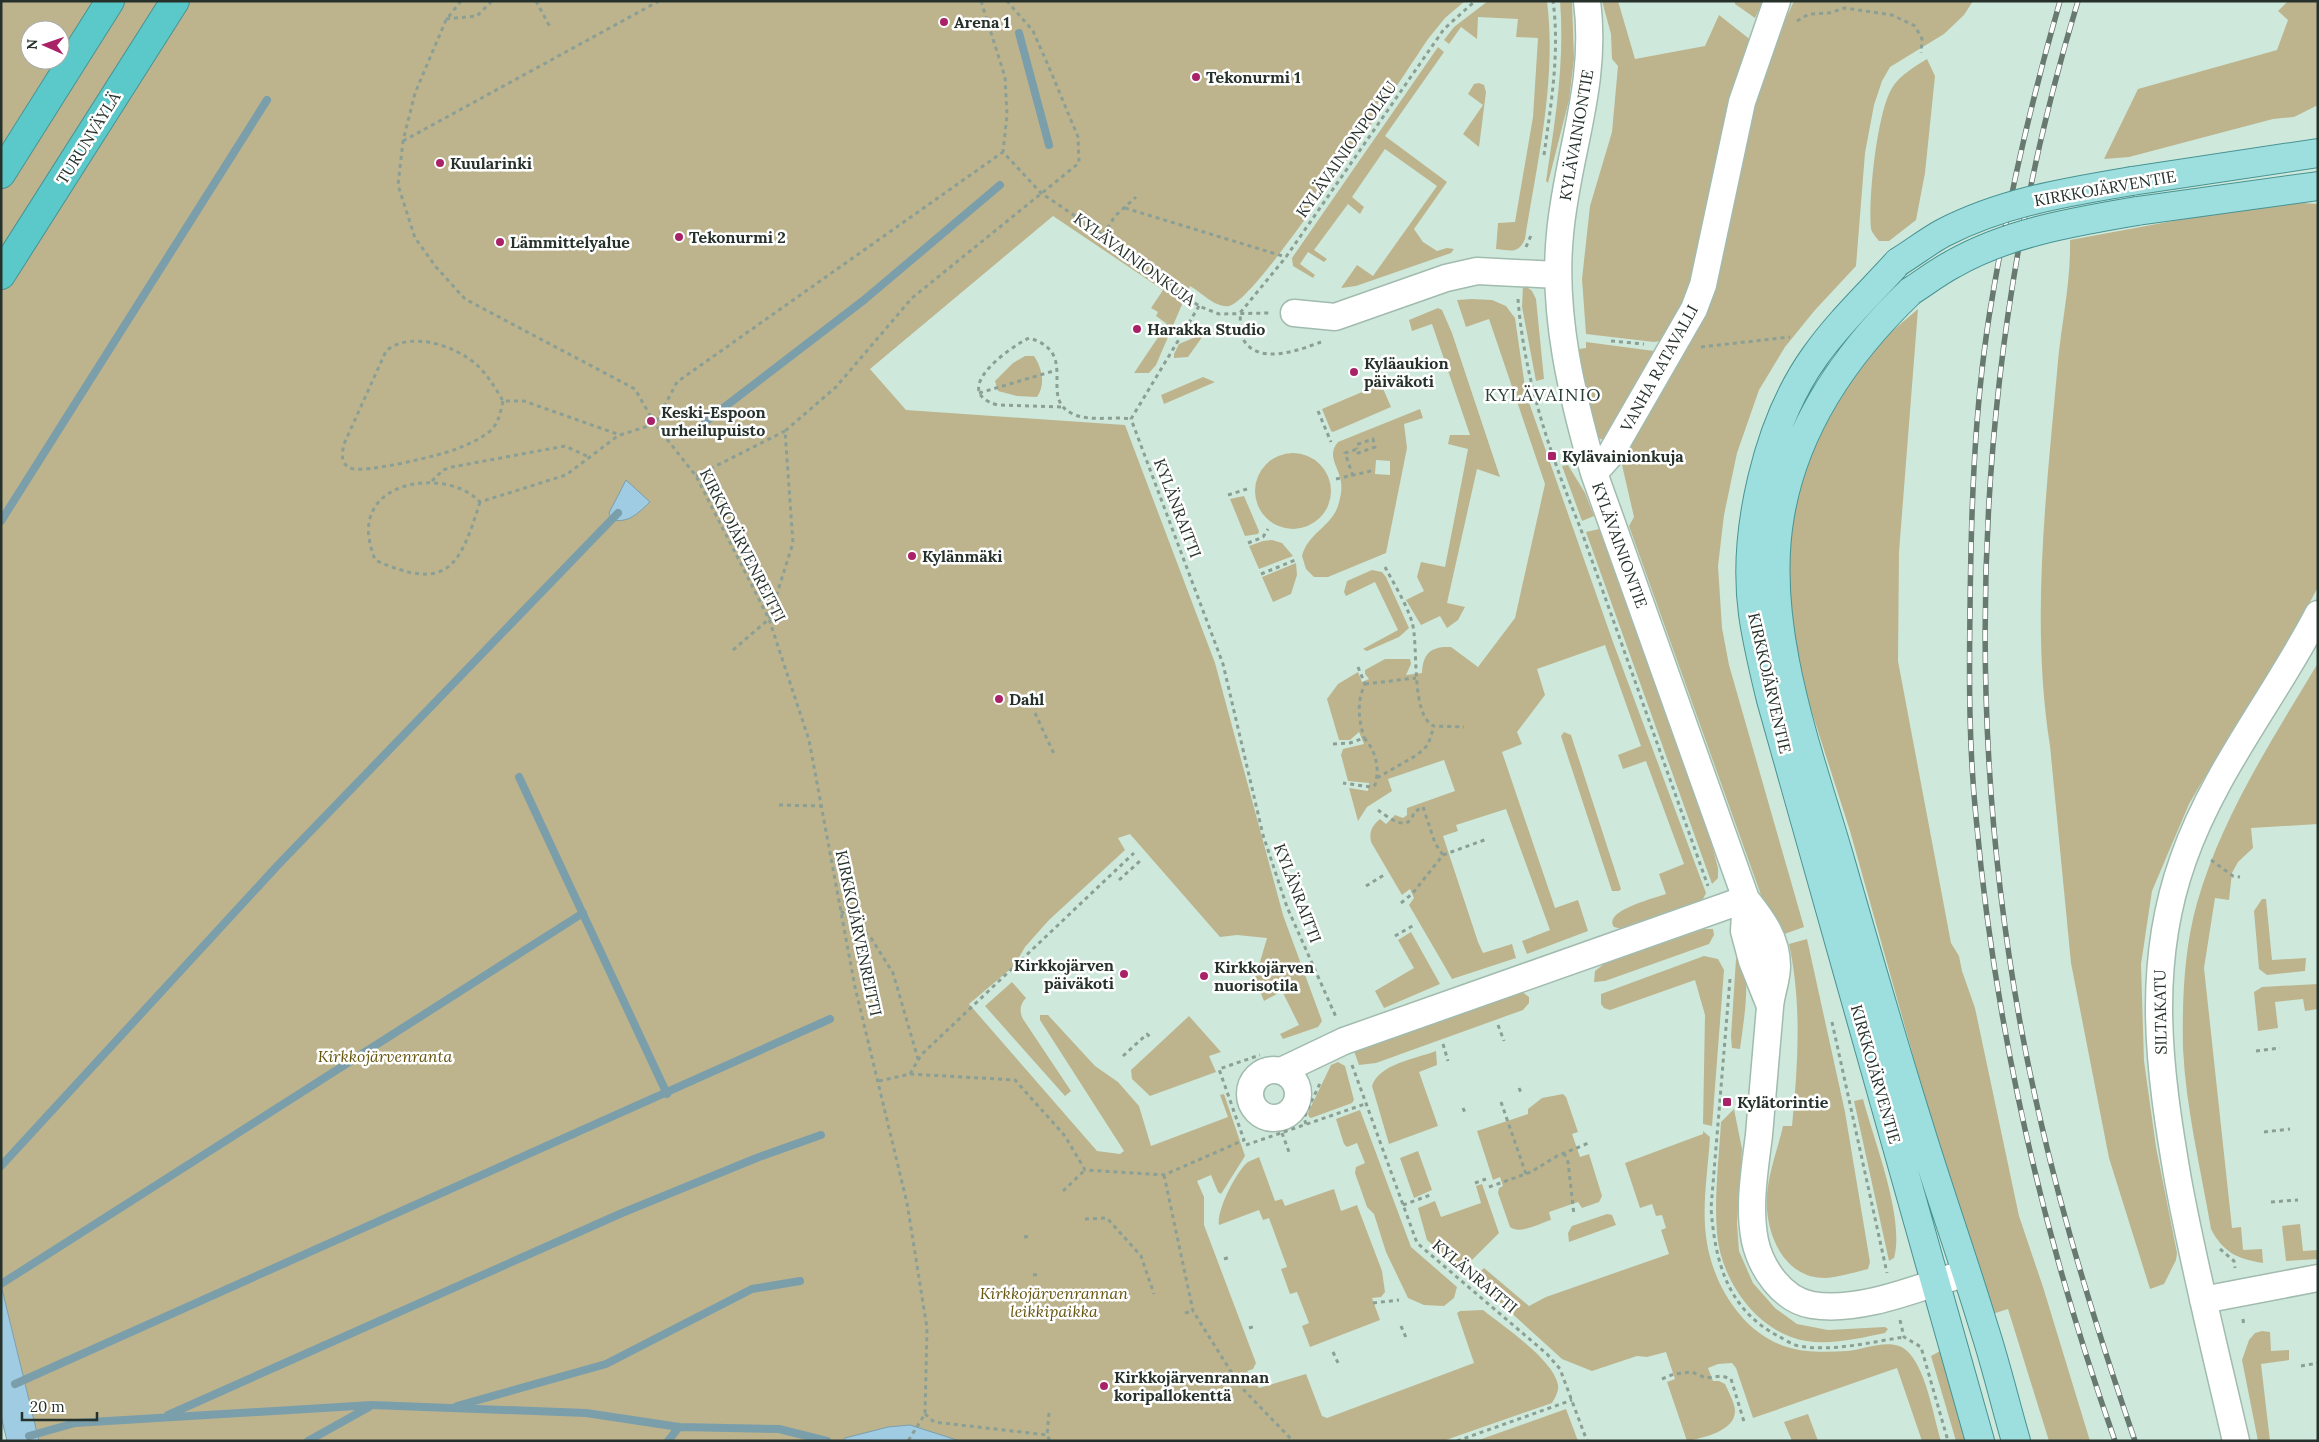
<svg xmlns="http://www.w3.org/2000/svg" width="2319" height="1442" viewBox="0 0 2319 1442" font-family="Lora,serif">
<style>
.green{fill:#bdb48e;fill-rule:evenodd}
.water{fill:#9fcce2;stroke:#7b9eab}
.lines{fill:none;stroke-linecap:round;stroke-linejoin:round}
.stream{stroke:#7b9eab;stroke-width:8}
.minor-casing{stroke:#a1bbae;stroke-width:29}
.major-casing{stroke:#489392;stroke-width:30}
.highway-casing{stroke:#489392;stroke-width:30}
.path{stroke:#8b9f94;stroke-width:3;stroke-dasharray:4 4;stroke-linecap:butt}
.minor{stroke:#fff;stroke-width:26}
.major{stroke:#9ddedf;stroke-width:28}
.highway{stroke:#5bc8ca;stroke-width:28}
.rail-casing{stroke:#687970;stroke-width:5.5}
.rail{stroke:#fff;stroke-width:4;stroke-dasharray:11;stroke-linecap:butt}
.major-bridge-casing{stroke:#489392;stroke-width:30;stroke-linecap:butt}
.major-bridge{stroke:#9ddedf;stroke-width:28}
.poi-dot{fill:#a92268;stroke:#fff;stroke-width:2}
.labels{text-anchor:middle;stroke-width:5;stroke-linejoin:round;paint-order:stroke}
.poi-label{font-size:16px;font-weight:bold;fill:#26312b;stroke:#fff;text-anchor:start}
.street-label{font-size:16px;fill:#26312b;stroke:#fff}
.park-label{font-size:16px;font-style:italic;fill:#65550f;stroke:#fff}
.neighbourhood-label{font-size:18px;letter-spacing:1px;fill:#293f35;stroke:#fff}
</style>
<rect width="100%" height="100%" fill="#cee9db"/>
<path class="green" d="M1 1H1465L1445 18 1428 39C1403 76 1257 302 1229 306 1215 308 1201 292 1190 286L1156 365 1149 373H1134L1167 324 1156 316 1158 312 1151 308 1163 290 1053 216 870 369 906 410 1125 425 1215 663 1283 915 1322 1021 1318 1027 1283 1039 1280 1034 1299 1025 1282 991 1264 1001 1255 979 1267 938 1237 935 1220 937 1130 834 1118 838 1125 850 1049 920 1025 947 1014 966 969 1004 1097 1151 1120 1154 1124 1151 1040 1020V1015H1048L1095 1066 1118 1082 1139 1106 1151 1146 1228 1117 1220 1095 1224 1094 1245 1156 1221 1194 1218 1192 1211 1175 1197 1181 1204 1197V1225L1256 1363 1253 1369 1247 1371 1259 1388 1306 1374 1322 1416 1327 1418 1474 1363 1457 1313 1460 1311 1483 1310C1503 1326 1554 1360 1558 1385 1559 1391 1555 1398 1552 1403L1443 1441H39L1 1285ZM30 30H60V60H30Z
M1488 1H1547C1557 80 1537 162 1525 239 1518 255 1510 250 1496 249L1498 223 1515 222 1533 117 1538 38 1516 37 1518 19 1478 17 1477 39 1461 27 1449 44 1444 40 1454 27Z
M1560 1H1572L1574 59 1569 100 1548 183 1546 181C1555 121 1565 62 1560 1Z
M1602 1H1618L1635 59 1705 46 1719 15 1752 41 1727 114 1711 182 1688 296 1660 341 1654 342 1586 334 1582 279 1590 206 1612 132 1618 66 1612 59 1611 34Z
M1735 1H1763L1755 18 1735 4Z
M1794 1H1973L1964 15 1944 34 1890 67 1882 81 1874 105 1865 153 1856 266 1815 310 1785 347 1759 390 1737 453 1724 515 1718 566 1722 628 1729 665 1804 927 1776 937 1629 526 1634 517 1622 465 1632 433 1723 219 1765 63Z
M2288 1H2318V105L2294 117 2273 119 2129 157 2104 159 2138 89 2277 50 2288 20 2278 11Z
M1438 47 1444 52 1385 136 1447 182 1414 229 1423 242 1437 251 1447 248 1454 249 1451 253 1356 286 1341 288 1357 265 1373 276 1437 186 1385 149 1352 197 1364 207 1360 214 1348 204 1314 250 1327 259 1324 262 1308 252 1300 264 1315 275 1313 278 1293 266 1292 258Z
M1927 59 1935 76 1925 173 1916 220 1889 241H1879C1876 237 1872 233 1871 229 1868 200 1877 112 1892 88 1900 75 1914 67 1927 59Z
M1479 83 1484 85 1486 92 1479 147 1463 134 1483 105 1468 94 1474 84Z
M2303 203 2318 204V587L2279 660 2233 729 2189 804 2152 891 2141 964 2144 1061 2156 1147 2177 1253 2176 1260 2164 1284 2150 1289 2109 1158 2071 963 2050 746C2030 619 2047 488 2058 361 2062 320 2071 281 2070 240L2249 207Z
M1523 284 1532 291 1536 299 1544 379 1536 381 1522 307Z
M1472 299 1492 300 1506 306 1515 318 1526 394 1613 642 1706 893 1703 899 1697 903 1622 929 1614 927C1602 911 1655 898 1666 894L1659 874 1684 864 1646 761 1623 769 1618 755 1641 746 1605 645 1537 669 1545 695 1517 732 1522 744 1502 752 1555 908 1578 900 1588 931 1527 954 1522 941 1550 930 1506 809 1456 825 1458 831 1443 836 1478 942 1483 953 1512 944 1516 958 1452 979 1409 905 1414 898 1410 889 1402 895 1371 842C1369 831 1372 826 1380 819L1386 824 1395 815 1403 818 1407 815V808L1455 791 1444 760 1388 779 1392 791 1367 807 1358 821 1349 788 1368 791 1369 783 1348 781 1341 755 1343 749 1364 744 1359 732 1350 740H1339L1327 699 1338 684 1358 672 1362 682 1369 679 1365 674V670L1385 659H1410L1411 664 1406 675 1422 673C1423 653 1431 646 1451 647L1478 667 1515 618 1545 484 1489 319 1466 327 1457 300Z
M1438 308 1442 310 1452 333 1500 477 1477 469 1447 603 1465 607 1458 620 1447 628 1440 616 1421 625 1406 600 1424 591 1417 577 1421 562 1445 567 1468 449 1448 444 1450 435H1470L1432 324 1412 331 1409 320Z
M1918 309 1899 552 1898 661 1951 943 1959 956 1962 971 1975 1008 2019 1216 2043 1287 2090 1441H2049L2008 1309 1986 1316 1850 831 1808 700 1787 618 1784 546 1814 436 1856 367 1891 332Z
M1205 333 1188 357 1174 358V354L1179 344Z
M1586 342 1654 351 1603 440 1596 437 1586 394 1579 349 1586 348Z
M1025 356H1034C1042 368 1046 384 1037 397L1017 396 998 391 995 381 1013 363Z
M1203 377 1215 382 1164 404 1161 395Z
M1381 384 1391 407 1333 432 1331 431 1322 409Z
M1420 409 1423 418 1404 424 1407 448 1386 553 1328 577H1314L1306 569 1302 556C1308 532 1334 526 1339 502 1341 495 1342 489 1341 482 1339 467 1326 456 1338 442ZM1376 460 1390 461V475L1375 474Z
M1255 491a38 38 0 1 1 76 0a38 38 0 1 1-76 0Z
M1568 465 1585 493 1594 516 1582 521 1562 466Z
M1244 496 1259 531 1258 534 1245 536 1230 499Z
M1599 529 1711 841 1718 868V878L1712 884 1586 532Z
M1272 540 1282 543 1293 556 1259 569 1249 546 1263 541Z
M1296 563 1297 575 1291 594 1273 602 1262 577Z
M1372 570 1382 572 1386 577 1409 628 1399 637 1367 651 1363 649 1398 630 1375 582 1346 596 1344 592 1347 581Z
M2318 663V824L2251 828 2253 848 2238 862 2232 873 2229 900 2215 898 2204 968 2232 1228 2241 1227 2243 1250 2262 1249 2263 1263C2237 1259 2223 1252 2211 1229 2201 1170 2186 1109 2183 1049 2182 1001 2184 949 2197 903 2222 816 2272 740 2318 663Z
M1564 732 1571 735 1621 889 1619 891H1612L1561 736Z
M2262 899H2266L2272 960 2306 958 2305 971 2267 975 2259 969 2254 911Z
M1704 929H1713L1714 935 1709 944 1605 981 1594 982 1595 971 1604 964Z
M1411 932 1440 984 1384 1008 1375 991 1414 968 1398 940Z
M1807 939 1845 1112 1870 1262 1868 1269C1855 1272 1840 1277 1826 1278 1782 1279 1764 1230 1767 1194 1769 1171 1778 1148 1783 1126H1792C1798 1065 1802 1004 1789 944Z
M1704 956 1718 959 1724 970 1712 1126 1703 1124 1705 1015 1695 980 1610 1010 1604 1008 1601 1004V994Z
M1743 957C1750 988 1744 1018 1740 1049L1732 1048 1731 1037 1736 959Z
M1012 982 1026 998C1020 1004 1019 1011 1023 1019L1071 1091 1065 1096 985 1006Z
M2318 984V1009L2305 1011 2303 999 2275 1002 2278 1028 2258 1031 2254 992 2262 987Z
M1521 991 1529 997V1003L1523 1010 1376 1063 1359 1065 1354 1051Z
M1189 1016 1221 1052 1209 1056 1216 1072 1150 1096 1132 1079 1131 1070Z
M1436 1051 1437 1065 1419 1072 1438 1126 1389 1144 1372 1086C1379 1064 1415 1059 1436 1051Z
M1338 1062 1345 1066 1354 1100 1352 1103 1311 1118 1309 1117 1308 1113 1331 1065Z
M1563 1094 1566 1097 1578 1132 1572 1134 1580 1157 1589 1154 1602 1196 1599 1202 1582 1208 1578 1202 1549 1212 1551 1220C1540 1223 1520 1235 1510 1227L1498 1193 1499 1188 1503 1186 1500 1177 1493 1180 1477 1131 1528 1114V1109L1542 1098Z
M1863 1099C1874 1141 1905 1218 1894 1258L1889 1261 1854 1101Z
M1734 1109 1742 1149 1737 1224 1739 1251 1753 1283 1775 1308 1797 1324 1828 1330 1885 1327 1888 1329 1885 1333C1856 1339 1820 1348 1791 1337 1750 1322 1720 1275 1717 1233 1714 1197 1719 1158 1721 1122Z
M1360 1110 1411 1247 1457 1287 1454 1298 1444 1306 1424 1305 1408 1298 1386 1252 1374 1214 1367 1207 1355 1173 1356 1167 1365 1163 1357 1143 1347 1147 1344 1144 1336 1119Z
M1703 1131 1710 1137C1708 1169 1702 1204 1706 1236 1711 1281 1741 1333 1787 1347 1806 1353 1827 1352 1847 1351 1864 1350 1890 1337 1906 1350 1926 1367 1933 1415 1941 1441H1922L1897 1368 1753 1418 1736 1368 1732 1363 1718 1364 1708 1368 1713 1381H1719L1725 1384C1728 1391 1735 1403 1735 1411 1735 1431 1703 1438 1687 1441L1667 1382 1675 1379 1666 1352 1647 1357 1637 1356 1592 1371 1562 1359 1473 1278 1484 1268 1529 1306 1546 1297 1669 1254 1661 1230 1666 1228 1662 1215 1656 1216 1652 1204 1640 1208 1625 1163 1703 1134Z
M1418 1151 1432 1190 1414 1198 1400 1158Z
M1259 1157 1275 1201 1282 1199 1285 1206 1334 1189 1341 1211 1357 1205 1382 1271 1385 1292 1381 1297 1372 1298 1380 1320 1310 1347 1302 1326 1309 1323 1297 1292 1290 1294 1281 1269 1287 1267 1269 1218 1263 1220 1259 1210 1219 1225C1216 1211 1237 1170 1248 1162 1251 1160 1256 1159 1259 1157Z
M1482 1184 1499 1233 1462 1270 1427 1240 1418 1208 1435 1201 1441 1217 1481 1203 1476 1186Z
M1607 1214 1612 1215 1616 1225 1569 1242 1568 1233 1572 1226Z
M2300 1224 2303 1251 2318 1250V1259L2286 1261 2282 1226Z
M2262 1331 2270 1332 2271 1351 2289 1350V1360L2261 1364 2270 1441H2258L2242 1360 2249 1340 2255 1333Z
M1942 1350 1971 1441H1956L1931 1356Z
M1566 1409 1578 1441H1476Z
M1808 1414 1818 1441H1792L1784 1422Z"/>
<path class="water" d="M626 480 650 502C637 514 629 523 612 520L609 513Z
M1 1285 39 1441H7L1 1416Z
M910 1425 960 1441H843L845 1438 888 1427Z"/>
<g class="lines">
<path class="stream" d="M1019 33 1049 145
M705 422 864 300 1000 185
M1 521 267 100
M519 777 667 1094
M1 1166 278 865 618 513
M1 1284 583 913
M15 1384 830 1019
M457 1406 606 1364 752 1289 800 1281
M168 1415 622 1213 759 1157 821 1135
M29 1436 75 1423 372 1405 586 1413 679 1427 779 1429 827 1441
M308 1441 369 1407
M668 1441 679 1427"/>
<defs>
<path id="minor" d="M1587 1C1598 85 1567 154 1560 234 1552 314 1572 396 1594 473L1746 899C1762 919 1777 939 1777 966 1777 980 1771 993 1770 1007 1766 1050 1763 1092 1759 1135 1755 1168 1748 1207 1755 1241 1761 1268 1782 1300 1812 1305 1861 1313 1919 1287 1966 1273
M1294 313 1335 317 1446 278 1477 271 1557 275
M1594 473 1610 455 1694 309 1703 285 1742 102 1777 1
M1746 899 1744 931 1752 961 1770 1006
M1250 1094a24 24 0 1 1 48 0a24 24 0 1 1-48 0Z
M1281 1071 1344 1041 1746 899
M2203 1300 2318 1278
M2236 1441C2216 1354 2194 1267 2178 1180 2159 1070 2145 967 2183 860 2214 771 2275 697 2318 614"/>
<path id="major" d="M2132 181 2318 153
M2137 211 2318 186
M1898 262C1870 293 1839 322 1815 356 1767 423 1742 533 1753 614 1757 643 1764 671 1771 700L1980 1441
M1911 291C1847 352 1795 427 1780 515 1760 629 1810 755 1841 863 1866 950 1891 1037 1918 1123 1939 1192 1963 1259 1984 1328 1996 1365 2005 1403 2016 1441"/>
<path id="highway" d="M1 174 110 1
M1 275 175 1"/>
</defs>
<use href="#minor" class="minor-casing"/>
<use href="#major" class="major-casing"/>
<use href="#highway" class="highway-casing"/>
<path class="path" d="M461 1 446 20 415 93 403 141 398 185 415 238 436 267 465 299 635 389 655 424 696 476 769 619 809 740 855 987 907 1203 927 1328 925 1414 908 1441
M536 1 550 27
M981 1 1005 77 1007 115 1003 152 1041 193 1115 243 1199 306 1219 314 1269 313
M446 19 477 16 492 1
M1797 21 1809 14 1829 13 1845 8 1892 15 1915 26 1922 39 1921 53
M403 141 659 1
M1544 155C1551 104 1560 52 1553 1
M1125 208 1286 257
M1103 235 1115 216 1136 197
M1526 247 1532 233
M1518 299C1524 378 1550 454 1580 527L1708 886
M1199 306 1131 419 1223 664 1263 835 1287 907 1336 1017
M1611 341 1644 344
M1321 342C1299 350 1256 367 1242 337 1239 331 1241 320 1240 313L1286 257 1444 29 1475 1
M1701 347 1790 337
M979 393 1057 370
M503 401C500 413 499 424 489 432 480 439 469 444 459 448 443 455 363 474 350 468 340 463 342 453 344 444L386 351C410 330 457 346 478 366 489 377 496 389 503 401H524L620 435 655 424 677 382 1003 152
M1061 407 998 405C948 392 1008 348 1029 338 1081 353 1037 398 1073 414 1090 422 1113 416 1131 419
M1318 411 1331 442
M696 476 785 431
M1353 476 1345 453 1357 449 1358 453 1375 447 1373 439 1356 445 1357 449
M1336 479 1375 470
M432 481 443 470 452 467 565 446 589 457
M1228 495 1247 489
M480 502C460 566 448 593 375 560 371 549 367 535 369 523 376 476 453 472 480 502L566 475 619 435
M1248 543 1263 537 1268 529
M1385 567C1394 584 1406 603 1412 622 1419 645 1410 716 1434 726L1464 727
M1261 574 1298 559
M733 650 769 619 793 543 785 431 836 387 912 298 1079 163 1078 137 1051 72 1033 31 1007 1
M1358 667 1365 684C1356 703 1359 719 1364 738
M1365 684 1416 678
M1035 713 1055 756
M1333 744 1350 743 1364 738C1376 750 1380 769 1375 785L1371 787 1343 783
M1377 778 1417 755 1428 745 1434 726
M779 805 821 806
M1378 810C1389 818 1409 834 1414 812L1423 807 1435 843 1443 855
M2211 860 2233 876 2240 877
M1119 880 1140 861
M1366 886 1384 875
M1401 903 1412 894 1443 855 1487 839
M841 911 871 938 893 973 918 1059
M1395 936 1414 925
M1730 979 1711 1208C1715 1261 1727 1309 1778 1336 1784 1339 1792 1345 1799 1346 1833 1352 1871 1342 1904 1337
M1832 1022 1887 1273
M1498 1025 1504 1041
M1443 1044 1448 1061
M2256 1051 2280 1048
M1123 1056 1147 1034 1151 1038
M1352 1065 1417 1243 1547 1354 1560 1369 1587 1441
M910 1074 921 1055 1134 853
M879 1081 910 1074 1015 1080 1065 1136 1085 1170 1164 1175 1244 1140 1219 1069 1260 1055
M1519 1088 1522 1095
M1501 1102 1526 1174
M1463 1108 1466 1115
M1306 1124 1304 1118 1321 1081
M2264 1132 2290 1129
M1282 1133 1289 1152
M1246 1145 1365 1104
M1564 1153 1568 1162 1574 1215
M1164 1175 1193 1311 1240 1386 1293 1441
M1475 1183 1486 1179
M1489 1187 1531 1172 1557 1156 1591 1142
M1063 1191 1085 1170
M2271 1202 2298 1200
M1403 1205 1433 1194
M1085 1219 1107 1218 1141 1256 1154 1294
M1024 1237 1031 1236
M2220 1249 2234 1261 2235 1268
M1224 1259 1230 1257
M1033 1275 1041 1274
M1373 1303 1399 1300
M1042 1310 1045 1290
M1062 1311 1066 1306
M1185 1313 1193 1311
M1084 1314V1308
M2243 1319 2244 1327
M1900 1320 1904 1337 1921 1347 1948 1441
M1401 1326 1407 1340
M1249 1328 1256 1326
M1333 1352 1339 1365
M2301 1366 2318 1363
M1662 1379 1674 1374 1692 1372 1706 1378 1722 1376 1731 1379 1745 1425
M1049 1413 1047 1435 1050 1441
M925 1414 934 1422 1047 1435
M1457 1441 1572 1400"/>
<use href="#minor" class="minor"/>
<use href="#major" class="major"/>
<use href="#highway" class="highway"/>
<defs>
<path id="rail" d="M2060 1C2030 105 2006 211 1989 317 1974 414 1971 513 1970 611 1969 680 1969 749 1976 817 1995 1029 2044 1240 2115 1441
M2078 1C1978 330 1959 684 2020 1022 2046 1165 2088 1304 2135 1441"/>
</defs>
<use href="#rail" class="rail-casing"/>
<use href="#rail" class="rail"/>
<defs>
<path id="major-bridge" d="M1898 262C1913 253 1928 241 1943 233 2003 202 2067 192 2132 181
M1911 291C1925 282 1938 272 1953 264 2009 232 2074 222 2137 211"/>
</defs>
<use href="#major-bridge" class="major-bridge-casing"/>
<use href="#major-bridge" class="major-bridge"/>
</g>
<g class="poi-dot">
<circle cx="944" cy="22" r="5"/>
<circle cx="1196" cy="77" r="5"/>
<circle cx="440" cy="163" r="5"/>
<circle cx="679" cy="237" r="5"/>
<circle cx="500" cy="242" r="5"/>
<circle cx="1137" cy="329" r="5"/>
<circle cx="1354" cy="372" r="5"/>
<circle cx="651" cy="421" r="5"/>
<rect x="1547" y="451" width="10" height="10" rx="2.5"/>
<circle cx="912" cy="556" r="5"/>
<circle cx="999" cy="699" r="5"/>
<circle cx="1124" cy="974" r="5"/>
<circle cx="1204" cy="976" r="5"/>
<rect x="1722" y="1097" width="10" height="10" rx="2.5"/>
<circle cx="1104" cy="1386" r="5"/>
</g>
<g class="labels">
<g class="poi-label">
<text x="954" y="28">Arena 1</text>
<text x="1206" y="83">Tekonurmi 1</text>
<text x="450" y="169">Kuularinki</text>
<text x="689" y="243">Tekonurmi 2</text>
<text x="510" y="248">Lämmittelyalue</text>
<text x="1147" y="335">Harakka Studio</text>
<text x="1364" y="369">Kyläaukion<tspan x="1364" dy="18">päiväkoti</tspan></text>
<text x="661" y="418">Keski-Espoon<tspan x="661" dy="18">urheilupuisto</tspan></text>
<text x="1562" y="462">Kylävainionkuja</text>
<text x="922" y="562">Kylänmäki</text>
<text x="1009" y="705">Dahl</text>
<text x="1114" y="971" text-anchor="end">Kirkkojärven<tspan x="1114" dy="18">päiväkoti</tspan></text>
<text x="1214" y="973">Kirkkojärven<tspan x="1214" dy="18">nuorisotila</tspan></text>
<text x="1737" y="1108">Kylätorintie</text>
<text x="1114" y="1383">Kirkkojärvenrannan<tspan x="1114" dy="18">koripallokenttä</tspan></text>
</g>
<g class="street-label">
<text transform="translate(1576 135) rotate(-80)" y="6">KYLÄVAINIONTIE</text>
<text transform="translate(88 138) rotate(-58)" y="6">TURUNVÄYLÄ</text>
<text transform="translate(1346 149) rotate(-55)" y="6">KYLÄVAINIONPOLKU</text>
<text transform="translate(2105 188) rotate(-10)" y="6">KIRKKOJÄRVENTIE</text>
<text transform="translate(1135 259) rotate(36)" y="6">KYLÄVAINIONKUJA</text>
<text transform="translate(1659 368) rotate(-61)" y="6">VANHA RATAVALLI</text>
<text transform="translate(1178 508) rotate(69)" y="6">KYLÄNRAITTI</text>
<text transform="translate(743 545) rotate(63)" y="6">KIRKKOJÄRVENREITTI</text>
<text transform="translate(1620 545) rotate(70)" y="6">KYLÄVAINIONTIE</text>
<text transform="translate(1770 683) rotate(77)" y="6">KIRKKOJÄRVENTIE</text>
<text transform="translate(1298 893) rotate(69)" y="6">KYLÄNRAITTI</text>
<text transform="translate(859 933) rotate(78)" y="6">KIRKKOJÄRVENREITTI</text>
<text transform="translate(2160 1012) rotate(-91)" y="6">SILTAKATU</text>
<text transform="translate(1876 1074) rotate(74)" y="6">KIRKKOJÄRVENTIE</text>
<text transform="translate(1475 1276) rotate(40)" y="6">KYLÄNRAITTI</text>
</g>
<g class="park-label">
<text x="385" y="1062">Kirkkojärvenranta</text>
<text x="1054" y="1299">Kirkkojärvenrannan<tspan x="1054" dy="18">leikkipaikka</tspan></text>
</g>
<g class="neighbourhood-label">
<text x="1543" y="401">KYLÄVAINIO</text>
</g>
</g>
<rect width="2319" height="1442" fill="none" stroke="#26312b" stroke-width="5"/>
<g transform="translate(45 45) rotate(272)"><circle r="24" fill="#ffffff" stroke="#a8adaa"/>
<path d="M0-4L9 19L0 12L-9 19Z" fill="#a92268"/>
<text y="-8" font-size="14" font-weight="bold" text-anchor="middle" fill="#26312b">N</text>
</g>
<path d="M22 1412v8h75v-8" fill="none" stroke="#26312b" stroke-width="2.5"/>
<text x="30" y="1412" font-size="15" fill="#26312b" stroke="#ffffff" stroke-width="4" paint-order="stroke">20 m</text>
</svg>
